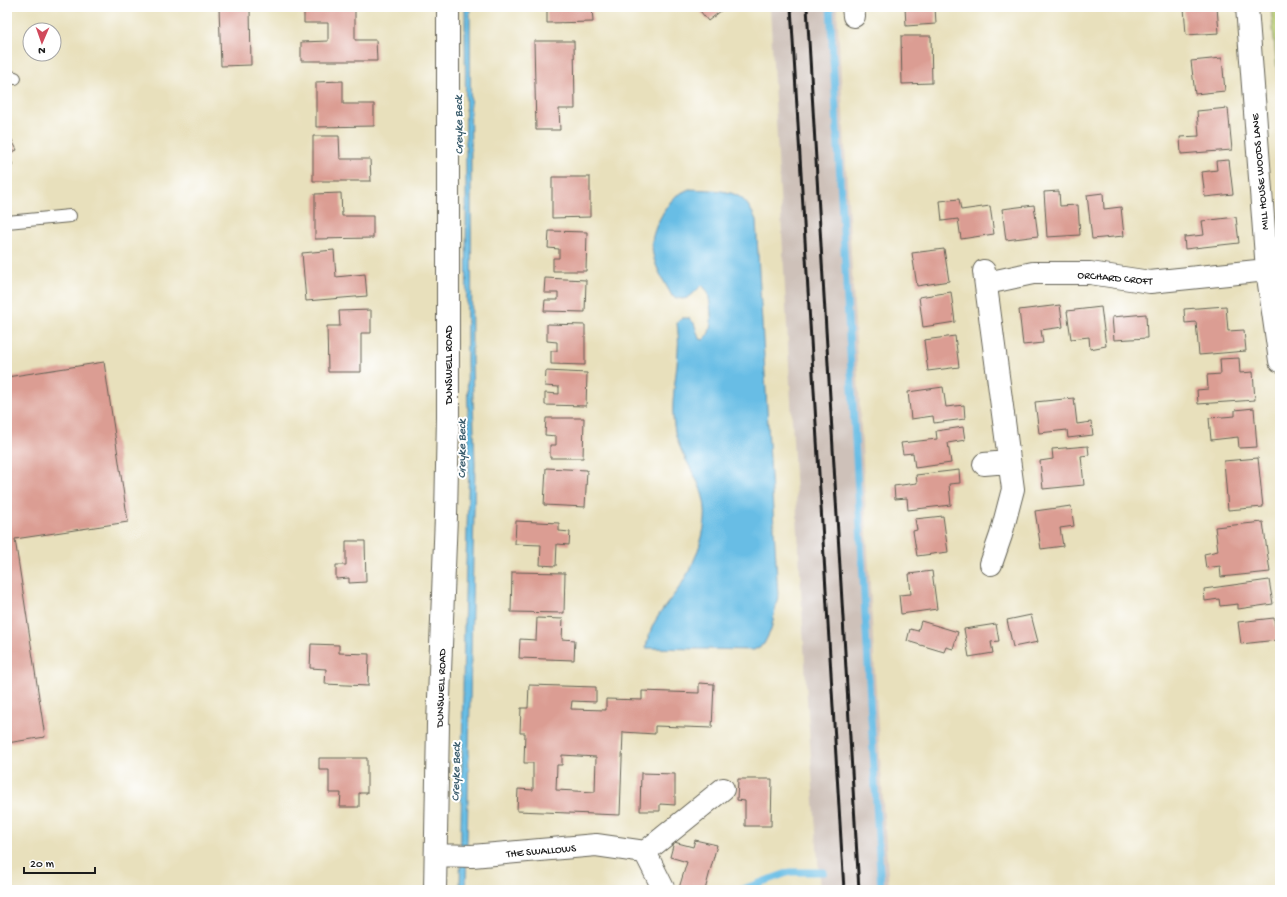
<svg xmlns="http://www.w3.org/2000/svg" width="1287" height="897" viewBox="0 0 1287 897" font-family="'Gochi Hand',sans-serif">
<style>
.industrial{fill:#cec1b9}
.green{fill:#b5ca6f;stroke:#687346}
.water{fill:#68bde5;stroke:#426c80}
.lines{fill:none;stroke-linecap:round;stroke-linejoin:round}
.stream{stroke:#68bde5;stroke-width:7}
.building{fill:#db9d93;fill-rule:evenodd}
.service-casing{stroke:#636154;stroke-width:14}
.minor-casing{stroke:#636154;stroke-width:24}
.service{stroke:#fff;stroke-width:12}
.minor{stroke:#fff;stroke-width:22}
.rail{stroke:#1c1c1c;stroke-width:3}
.labels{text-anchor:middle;stroke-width:4;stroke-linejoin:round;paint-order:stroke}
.street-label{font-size:11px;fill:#1c1c1c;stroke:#fff}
.water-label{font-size:12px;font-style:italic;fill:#3a5c6c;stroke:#fff}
</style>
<rect width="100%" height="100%" fill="#fff"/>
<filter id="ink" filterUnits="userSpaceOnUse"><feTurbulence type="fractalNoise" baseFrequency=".025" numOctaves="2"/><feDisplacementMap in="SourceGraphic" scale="8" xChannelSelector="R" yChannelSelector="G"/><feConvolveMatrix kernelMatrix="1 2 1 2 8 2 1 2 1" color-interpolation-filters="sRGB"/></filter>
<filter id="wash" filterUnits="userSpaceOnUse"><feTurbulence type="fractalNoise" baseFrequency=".012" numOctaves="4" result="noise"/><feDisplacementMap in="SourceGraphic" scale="16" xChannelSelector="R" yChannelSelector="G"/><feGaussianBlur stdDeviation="0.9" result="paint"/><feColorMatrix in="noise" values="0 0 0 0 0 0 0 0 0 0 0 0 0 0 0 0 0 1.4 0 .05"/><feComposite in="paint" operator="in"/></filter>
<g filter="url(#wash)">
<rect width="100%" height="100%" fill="#e8e0bc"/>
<path class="industrial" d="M770 7H837L878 726 889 890H820L806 684Z"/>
<path class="green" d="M1271 7H1280V104Z"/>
<path class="water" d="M465 7H470L472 363 475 465 466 890H460L464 628 469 463 467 364Z
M689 189C703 190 726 189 738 196 747 201 752 211 756 220L778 596 771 630 764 644 754 650 646 648C650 620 666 607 681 585 693 566 703 542 705 520 708 483 682 464 675 432 669 403 677 379 678 350 679 341 678 332 677 323L682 318H689L694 323 699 338 703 340C716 331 710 305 708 292L702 285C690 296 688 303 672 296 664 281 653 265 652 247 650 233 666 204 677 195 681 193 685 191 689 189Z"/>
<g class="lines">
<path class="stream" d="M830 7 881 890
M740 890 790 872H824"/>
</g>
<g id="blocks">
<path class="building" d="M219 7H250L251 65 221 66Z
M304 7H355V40H376L377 61H301V42L328 41V23H304Z
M547 7H592L593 22 547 23Z
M616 7H634V8L617 10Z
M697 7H726L708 21Z
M905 7H935L936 24 906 26Z
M1184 7H1217L1219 33 1186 35Z
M901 36H931L932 83 902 84Z
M534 41H574L575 109H559L560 130H536Z
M1222 58 1225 91 1195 94 1191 61Z
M343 81V104H374V126L316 127V82Z
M1228 108 1232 150 1181 154 1180 137 1199 136 1197 111Z
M7 130 17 150 8 154 13 165 7 169Z
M313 136H339L340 159H370L371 181H313Z
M1229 160 1233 194 1205 197 1202 172 1217 170 1216 161Z
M552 177H590V217L552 218Z
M1059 191 1060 206 1078 205 1080 235 1047 237 1044 192Z
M341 193 342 216H373V238L315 239V194Z
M1103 193 1104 209 1121 207 1124 236 1092 239 1087 195Z
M959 199 961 210 990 206 994 234 961 239 958 219 942 221 940 201Z
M1034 205 1038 236 1006 240 1002 209Z
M1236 217 1239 243 1185 249 1184 237 1204 235 1202 221Z
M549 231 587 232 586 271H553V258H559V249L548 248Z
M944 249 949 281 917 286 912 253Z
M334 250 336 277 365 274 367 296 306 301 302 253Z
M545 278 586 280 585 312 544 311 545 300H558V293H544Z
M951 292 955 322 923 327 919 297Z
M1060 305 1063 327 1041 330 1043 343 1023 345 1019 310Z
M1226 306 1228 331 1244 330 1246 351 1199 355 1196 322 1185 323 1184 309Z
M1101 307 1106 346 1090 349 1089 337 1071 339 1067 311Z
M371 310V333H361V372H328L327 326H340L339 311Z
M1146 314 1147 338 1114 340 1112 317Z
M547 324 585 325V365L551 364V351H557V342L547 341Z
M955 336 959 367 928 371 924 340Z
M1239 358 1240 373 1253 372 1255 400 1198 404 1197 390 1208 389 1207 375 1221 374 1220 359Z
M104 362 128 522 15 539 45 737 7 743V377Z
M546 371 587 373 586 406 545 405V393L559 394V387L545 386Z
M943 387 946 407 964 405 965 419 934 423 933 416 911 419 908 392Z
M1074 398 1077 424 1091 422 1093 435 1068 438 1067 430 1039 433 1035 402Z
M1254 408 1257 447 1239 448 1238 437 1211 440 1209 418 1235 416V410Z
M546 418H584L583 458H550V445H556V436L545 435Z
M963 427 965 440 948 443 951 463 915 468 913 453 903 454 901 443 937 439 936 431Z
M1088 446 1089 455 1081 456 1084 485 1043 489 1040 461 1053 459 1052 449Z
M1258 458 1263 507 1228 510 1224 461Z
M546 468 587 470 585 507 544 505Z
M959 470 960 483 949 484 951 505 908 510 907 498 895 499 894 486 917 483 916 475Z
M1071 506 1074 526 1060 528 1063 546 1041 549 1035 511Z
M943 516 948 552 917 556 913 531 917 530 915 519Z
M516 521 559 523V531L570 532 569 545 557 544 556 566 540 565 541 545 515 544Z
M1263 522 1270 572 1221 577 1220 566 1206 568 1204 554 1218 551 1215 527Z
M346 541H365L366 582 349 583V578L336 579V565H346Z
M932 571 937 609 901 614 899 595 911 594 909 574Z
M512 572 565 573 564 613 511 612Z
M1269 580 1273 604 1238 609V604L1220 606 1219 599 1205 601 1204 589Z
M1031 615 1038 642 1013 647 1007 620Z
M537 618 563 619 562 639 575 640 574 660 519 658 520 639 536 640Z
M1274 618 1277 640 1241 644 1238 622Z
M921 621 958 632 953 649 946 647 944 652 907 641 910 629 918 631Z
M996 624 999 641 991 642 993 653 969 657 964 629Z
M311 644 339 645V653L369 654 368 686 325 684 326 669 310 668Z
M699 683 714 684 712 728 655 726V734L623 732 620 815 517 811 518 789 533 790V763H524L525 733H520L521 708H528L529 685 596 687V702L572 701 571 709 606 710V699L642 700V691L699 693ZM562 755 596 757 595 792 556 790 557 765H562Z
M319 758H367V793H359V807H340L341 793H329V770H319Z
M641 773 675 774V805L660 804V811H640Z
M738 779H772L771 826H745V801L737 800Z
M695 840 717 845 705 890H687L679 888 687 862 670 857 674 842 693 847Z"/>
</g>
</g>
<g filter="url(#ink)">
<use href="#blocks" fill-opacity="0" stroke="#636154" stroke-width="1"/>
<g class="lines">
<defs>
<path id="service" d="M7 76 15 78
M7 222 70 216"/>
<path id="minor" d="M853 7 854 16
M1247 7 1267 270 1280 361
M984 271 1013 489 1001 535 991 564
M987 283 1033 273H1090L1150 282 1267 270
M984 464 1008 462
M436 855 472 856 596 845 645 852
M435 890 438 724 446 516 448 417V7
M664 890 645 852 723 789"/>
</defs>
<use href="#service" class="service-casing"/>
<use href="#minor" class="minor-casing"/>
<use href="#service" class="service"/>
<use href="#minor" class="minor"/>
<path class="rail" d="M791 7 844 890
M807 7 859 890"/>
</g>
</g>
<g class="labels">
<g class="street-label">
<text transform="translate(1259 172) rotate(-95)" y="4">MILL HOUSE WOODS LANE</text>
<text transform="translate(1115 277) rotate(5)" y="4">ORCHARD CROFT</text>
<text transform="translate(448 365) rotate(-90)" y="4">DUNSWELL ROAD</text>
<text transform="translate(440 688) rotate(-88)" y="4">DUNSWELL ROAD</text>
<text transform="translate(541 850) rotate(-5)" y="4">THE SWALLOWS</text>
</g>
<g class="water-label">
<text transform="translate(458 125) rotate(-91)" y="4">Creyke Beck</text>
<text transform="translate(461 449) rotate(-90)" y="4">Creyke Beck</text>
<text transform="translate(455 772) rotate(-89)" y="4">Creyke Beck</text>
</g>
</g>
<rect width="1287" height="897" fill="none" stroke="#fff" stroke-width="24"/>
<g transform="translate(42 42) rotate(182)"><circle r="19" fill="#ffffff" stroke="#a4a4a4"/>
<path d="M0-3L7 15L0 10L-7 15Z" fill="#d1495b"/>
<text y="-6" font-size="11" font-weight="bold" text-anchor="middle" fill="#1c1c1c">N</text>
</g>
<path d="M24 867v6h71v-6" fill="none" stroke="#1c1c1c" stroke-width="2"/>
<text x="30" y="867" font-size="12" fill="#1c1c1c" stroke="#ffffff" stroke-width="3" paint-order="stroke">20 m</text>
</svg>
